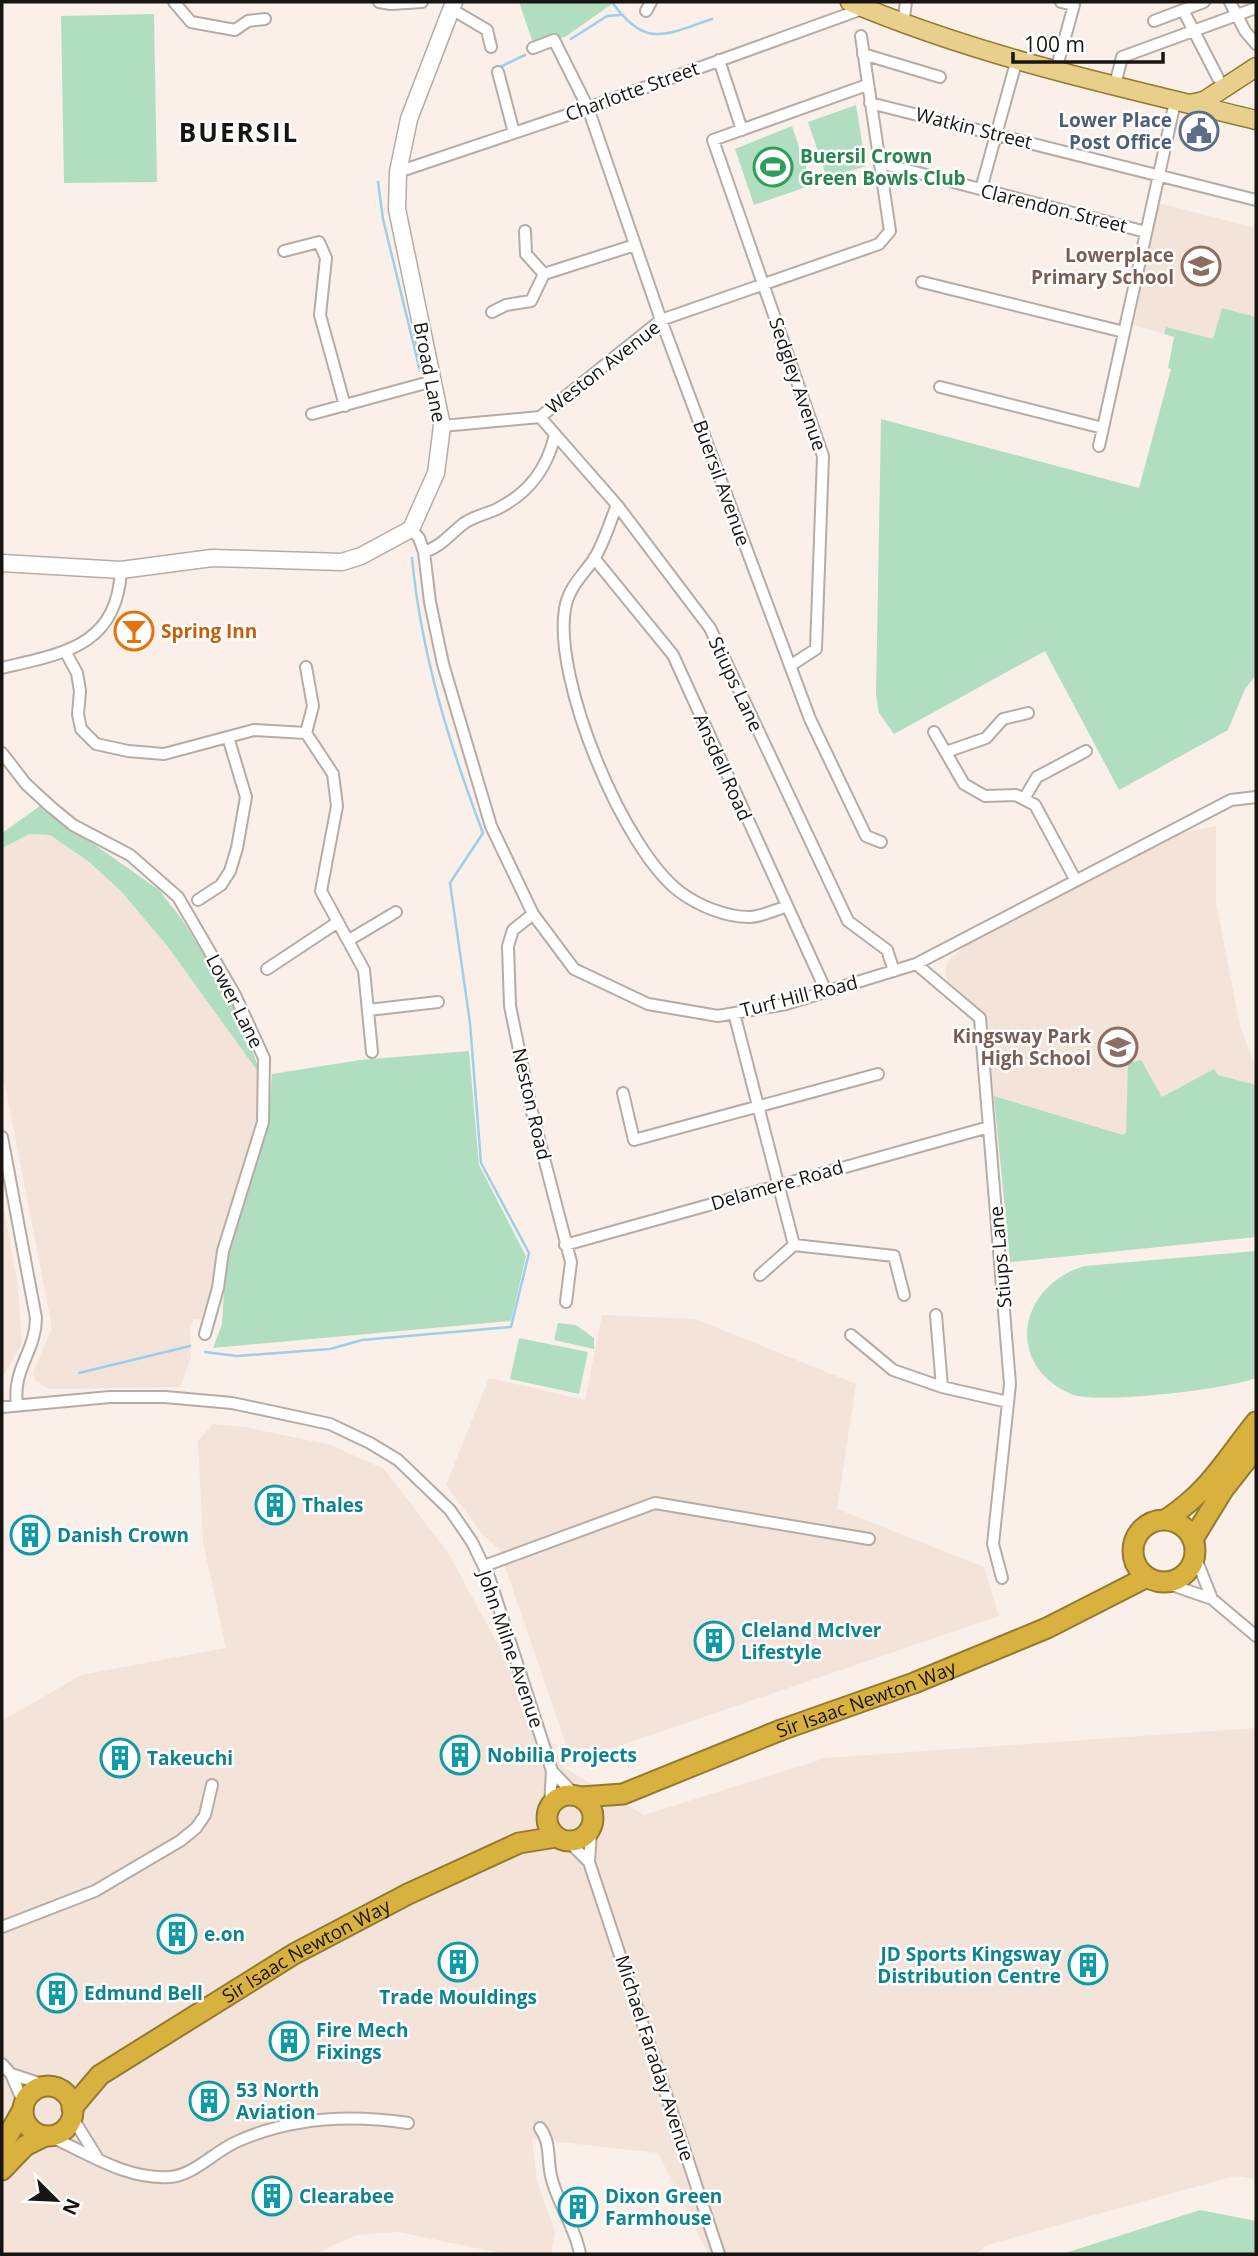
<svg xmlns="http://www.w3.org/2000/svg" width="1258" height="2256" viewBox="0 0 1258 2256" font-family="'Open Sans',sans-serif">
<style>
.built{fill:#f4e3d8}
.green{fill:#b1dec1}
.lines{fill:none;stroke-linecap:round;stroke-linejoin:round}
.stream{stroke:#9dceea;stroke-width:2.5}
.street-casing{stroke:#b6aca6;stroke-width:14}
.secondary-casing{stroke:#b6aca6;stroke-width:19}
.primary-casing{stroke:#947a2f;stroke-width:21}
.highway-casing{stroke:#947a2f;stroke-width:23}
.street{stroke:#fff;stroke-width:10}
.secondary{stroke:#fff;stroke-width:16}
.primary{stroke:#e8d08c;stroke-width:18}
.highway{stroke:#d8b13f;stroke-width:19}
.labels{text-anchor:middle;stroke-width:5;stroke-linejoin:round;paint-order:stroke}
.street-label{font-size:19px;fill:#171412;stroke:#fff}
.service-label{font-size:19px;font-weight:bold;fill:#4e5e75;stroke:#fff;text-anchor:end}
.leisure-label{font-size:19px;font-weight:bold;fill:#27864d;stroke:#fff;text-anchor:start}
.education-label{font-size:19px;font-weight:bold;fill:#785e54;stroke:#fff;text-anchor:end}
.food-label{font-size:19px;font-weight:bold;fill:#c56008;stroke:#fff;text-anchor:start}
.culture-label{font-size:19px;font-weight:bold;fill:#0d838f;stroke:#fff;text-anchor:start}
.district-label{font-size:26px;font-weight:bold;letter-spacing:2px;fill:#171412;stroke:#fff}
</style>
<rect width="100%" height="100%" fill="#faf0e9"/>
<path class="built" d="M1158 203 1256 228V317L1222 308 1213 340 1166 327 1164 334 1134 325Z
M1216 826V902L1240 1026 1256 1069V1237L1010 1262 986 1016 948 981 945 972 948 961 968 944 1180 833Z
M30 834 50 835 88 861 121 891 168 947 261 1076 257 1117 221 1245 206 1320 194 1319 190 1329 191 1357 180 1387 48 1389 34 1379 33 1372 51 1331V1322L2 1070V848Z
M2 1199 18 1286 22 1343 2 1378Z
M602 1315 695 1319 856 1384 837 1509 984 1567 999 1616 572 1762 499 1549 482 1534 446 1485 489 1378 585 1400Z
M213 1424 245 1427 331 1445 384 1469 447 1551 565 1768 644 1815 826 1758 1256 1728V2179L1234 2176 987 2245 976 2254H708L658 2153 532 2139 537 2181 555 2232 551 2254H505L398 2232 356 2235 315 2254H2V1721L81 1675 226 1648 203 1542 198 1441Z"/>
<path class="green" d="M519 2H610L612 4 565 37 533 43Z
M154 14 157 182 64 183 61 16Z
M856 105 866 166 827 178 808 122Z
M792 126 812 185 754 205 735 149Z
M1222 308 1256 317V675L1245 689 1228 730 1119 790 1045 651 894 734 879 713 876 695 881 419 1139 488 1171 369 1168 368 1174 337 1164 334 1166 327 1213 339Z
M40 806 159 890 181 918 239 1011 261 1076 168 947 121 891 88 861 50 835 30 834 2 848V833Z
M469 1051 479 1165 526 1256 511 1321 213 1348 222 1324 226 1258 268 1125 272 1074 360 1060Z
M1141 1060 1162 1097 1214 1069 1218 1075 1256 1085V1237L1010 1262 994 1096 1123 1135 1126 1133 1128 1063Z
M1256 1251V1263H1254L1256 1266V1378C1230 1389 1095 1405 1071 1394 1003 1364 1019 1285 1085 1266Z
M558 1323 576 1325 594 1338V1349L554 1340Z
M519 1338 588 1352 579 1394 510 1379Z
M1200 2210 1256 2221V2254H1062Z"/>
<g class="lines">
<path class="stream" d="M612 2C645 49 665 35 712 19
M571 39 607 16 620 15
M500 67 525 55
M378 182 383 219 420 371
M205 1352 237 1356 330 1349 362 1340 511 1327 529 1253 481 1163 470 1023 450 883 483 833C449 744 421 653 412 558
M79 1373 190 1346"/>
<defs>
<path id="street" d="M174 2 191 22 235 30 248 21 265 19
M379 2 391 4 422 2
M1230 2 1245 31 1256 44
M453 10 487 30 491 47
M1183 10 1218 78
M646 11 651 2
M1154 21 1204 2
M903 24 906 2
M533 48 554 40 588 108 661 320 810 719 866 836 881 842
M863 54 940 77
M719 60 742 130
M1056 70 1074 5 1061 2
M498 72 514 133
M1115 85 1122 57 1256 8
M870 103 1256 200
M880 163 1146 232
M398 172 588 108 865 8
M981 189 1017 59
M525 231 526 254 544 274
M284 251 319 242 326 258 320 315 345 406
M922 282 1124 332
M492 312 506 305 531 301 544 274 635 245
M940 387 1103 428
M312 414 433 381
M540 417 617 505 710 628 848 921 887 950 894 971
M442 426 540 417 661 320 879 244 890 231 861 36
M1099 446 1175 102
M617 505C610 522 604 543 594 559 583 575 568 588 565 609 553 679 623 849 680 892 699 906 726 917 749 917 761 917 774 910 785 907
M411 529 419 538 424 552 430 602 443 664 491 826 533 914 574 969 648 1004 718 1016 786 1004 916 964 1231 800 1256 797
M424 552C442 546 449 535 463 524 472 517 486 514 497 509 529 493 547 469 555 435
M594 558 673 655 826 991
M66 653 77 673 80 691 78 714 81 729 96 744 128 751 164 754 254 730 306 733 333 774 337 806 321 891 364 970 372 1052
M790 666 816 649 823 456 713 140 867 85
M2 668C65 653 117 646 121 570
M934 732 964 784 985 796 1016 795 1035 805 1075 879
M306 733 313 706 306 667
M946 752 986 738 1003 719 1028 713
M2 753 26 784 51 807 73 825 130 855 178 897 235 995 264 1058 263 1122 223 1251 218 1288 205 1334
M1025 797 1037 777 1086 751
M198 900 221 885 230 871 237 848 246 797 228 737
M533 914 513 930 508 946 510 1006 531 1108 571 1262 566 1302
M349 940 396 912
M916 964 980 1018 1010 1384 993 1544 1002 1578
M267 969 338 922
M368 1010 438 1002
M734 1013 794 1245
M623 1093 634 1140 878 1074
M2 1137 36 1318C36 1351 12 1369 17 1404
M565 1245 989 1127
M760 1275 794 1245 894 1256 904 1295
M936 1315 942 1387
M851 1335 893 1370 942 1387 1008 1402
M2 1407 110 1397H165L232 1403 330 1424 370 1443 398 1460 450 1510 472 1542 489 1577 552 1771 550 1806
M1195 1556 1212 1599
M484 1566 655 1503 869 1539
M1163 1582 1212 1599 1256 1636
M552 1771 575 1795
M591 1831 589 1862 719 2254
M569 1842 589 1862
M2 1927 95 1891 180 1841 196 1828 205 1815 212 1785
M2 2064 11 2074 24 2104
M11 2074 48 2086
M72 2117 98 2159
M540 2128C551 2143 547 2157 551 2176 557 2203 575 2226 580 2254
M49 2136C88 2153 126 2180 170 2177 194 2175 214 2152 236 2142 291 2117 349 2114 408 2123"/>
<path id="secondary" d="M2 563 121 570 212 558 342 562 361 556 411 529 436 473 442 426 397 209 398 172 409 119 454 2"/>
<path id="primary" d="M850 2C980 57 1120 87 1256 120
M1190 104 1204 101 1256 67"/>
<g id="highway">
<path d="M1167 1519C1210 1490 1224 1462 1256 1422"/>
<circle cx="1164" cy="1551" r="31"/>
<path d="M1193 1539 1223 1490 1256 1448"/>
<circle cx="570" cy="1818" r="23"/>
<path id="s1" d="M581 1797 623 1794 781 1730 914 1683 1047 1628 1147 1577"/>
<circle cx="48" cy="2111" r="25"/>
<path id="s2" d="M72 2108 100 2075 294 1954 408 1894 519 1843 556 1837"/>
<path d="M2 2147 23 2109"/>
<path d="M2 2170 25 2146 45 2136"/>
</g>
</defs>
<use href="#street" class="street-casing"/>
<use href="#secondary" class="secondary-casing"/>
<use href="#primary" class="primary-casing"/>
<use href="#highway" class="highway-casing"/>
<use href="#street" class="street"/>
<use href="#secondary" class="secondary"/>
<use href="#primary" class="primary"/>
<use href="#highway" class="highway"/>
</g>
<defs>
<symbol id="civic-ring" viewBox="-11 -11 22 22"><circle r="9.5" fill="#fff" stroke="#5c6f8a" stroke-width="1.5"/><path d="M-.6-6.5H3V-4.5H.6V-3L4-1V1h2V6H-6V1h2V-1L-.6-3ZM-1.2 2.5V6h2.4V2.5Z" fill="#5c6f8a"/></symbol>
<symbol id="stadium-ring" viewBox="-11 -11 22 22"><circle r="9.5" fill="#fff" stroke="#2e9e5b" stroke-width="1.5"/><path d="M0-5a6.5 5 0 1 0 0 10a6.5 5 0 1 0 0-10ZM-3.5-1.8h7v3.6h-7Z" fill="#2e9e5b"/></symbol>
<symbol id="school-ring" viewBox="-11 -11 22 22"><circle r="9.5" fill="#fff" stroke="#8d6e63" stroke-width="1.5"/><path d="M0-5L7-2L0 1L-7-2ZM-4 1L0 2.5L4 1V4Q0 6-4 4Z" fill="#8d6e63"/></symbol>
<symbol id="bar-ring" viewBox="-11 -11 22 22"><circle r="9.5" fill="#fff" stroke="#e8710a" stroke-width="1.5"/><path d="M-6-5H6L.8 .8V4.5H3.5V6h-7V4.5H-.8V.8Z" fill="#e8710a"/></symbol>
<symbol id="building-ring" viewBox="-11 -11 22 22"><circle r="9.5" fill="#fff" stroke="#0f9aa8" stroke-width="1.5"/><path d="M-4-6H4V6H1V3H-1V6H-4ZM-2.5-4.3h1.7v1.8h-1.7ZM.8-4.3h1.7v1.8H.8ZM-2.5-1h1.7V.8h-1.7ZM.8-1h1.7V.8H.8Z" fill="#0f9aa8"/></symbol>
</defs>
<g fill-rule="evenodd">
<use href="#civic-ring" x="1177" y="109" width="44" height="44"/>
<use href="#stadium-ring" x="751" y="145" width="44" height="44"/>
<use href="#school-ring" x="1179" y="244" width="44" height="44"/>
<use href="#bar-ring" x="112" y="609" width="44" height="44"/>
<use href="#school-ring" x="1096" y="1025" width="44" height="44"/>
<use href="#building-ring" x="253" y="1483" width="44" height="44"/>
<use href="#building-ring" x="8" y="1513" width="44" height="44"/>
<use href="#building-ring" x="692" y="1619" width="44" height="44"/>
<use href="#building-ring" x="438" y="1733" width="44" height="44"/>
<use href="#building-ring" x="98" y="1736" width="44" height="44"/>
<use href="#building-ring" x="155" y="1912" width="44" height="44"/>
<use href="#building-ring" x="436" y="1940" width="44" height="44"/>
<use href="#building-ring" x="1066" y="1943" width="44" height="44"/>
<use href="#building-ring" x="35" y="1971" width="44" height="44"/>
<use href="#building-ring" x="267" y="2019" width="44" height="44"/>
<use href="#building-ring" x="187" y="2079" width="44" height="44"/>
<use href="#building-ring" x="250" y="2174" width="44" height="44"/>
<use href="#building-ring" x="556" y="2185" width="44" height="44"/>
</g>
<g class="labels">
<g class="street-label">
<text transform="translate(632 91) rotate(-20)" y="7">Charlotte Street</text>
<text transform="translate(974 128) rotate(14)" y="7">Watkin Street</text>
<text transform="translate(1054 208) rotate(14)" y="7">Clarendon Street</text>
<text transform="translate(603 367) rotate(-38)" y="7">Weston Avenue</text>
<text transform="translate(430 372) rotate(79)" y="7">Broad Lane</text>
<text transform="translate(798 384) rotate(71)" y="7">Sedgley Avenue</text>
<text transform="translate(722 483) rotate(70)" y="7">Buersil Avenue</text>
<text transform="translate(736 684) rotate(65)" y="7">Stiups Lane</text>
<text transform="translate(723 767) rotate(66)" y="7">Ansdell Road</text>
<text transform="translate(799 996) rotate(-14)" y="7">Turf Hill Road</text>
<text transform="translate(235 1001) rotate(63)" y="7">Lower Lane</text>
<text transform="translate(532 1104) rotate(77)" y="7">Neston Road</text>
<text transform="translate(777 1185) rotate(-16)" y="7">Delamere Road</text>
<text transform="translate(1000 1257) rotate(-95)" y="7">Stiups Lane</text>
<text transform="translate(511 1649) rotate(71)" y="7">John Milne Avenue</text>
<text dy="7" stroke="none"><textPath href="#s1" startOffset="303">Sir Isaac Newton Way</textPath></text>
<text dy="7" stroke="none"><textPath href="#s2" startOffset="284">Sir Isaac Newton Way</textPath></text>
<text transform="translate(655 2058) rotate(72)" y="7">Michael Faraday Avenue</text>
</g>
<g class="service-label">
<text x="1172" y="127">Lower Place<tspan x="1172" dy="22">Post Office</tspan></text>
</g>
<g class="leisure-label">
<text x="800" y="163">Buersil Crown<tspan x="800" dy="22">Green Bowls Club</tspan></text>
</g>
<g class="education-label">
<text x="1174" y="262">Lowerplace<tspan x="1174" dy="22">Primary School</tspan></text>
<text x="1091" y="1043">Kingsway Park<tspan x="1091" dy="22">High School</tspan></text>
</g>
<g class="food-label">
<text x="161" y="638">Spring Inn</text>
</g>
<g class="culture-label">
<text x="302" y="1512">Thales</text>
<text x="57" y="1542">Danish Crown</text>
<text x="741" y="1637">Cleland McIver<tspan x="741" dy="22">Lifestyle</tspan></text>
<text x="487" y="1762">Nobilia Projects</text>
<text x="147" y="1765">Takeuchi</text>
<text x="204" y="1941">e.on</text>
<text x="1061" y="1961" text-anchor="end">JD Sports Kingsway<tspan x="1061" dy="22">Distribution Centre</tspan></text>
<text x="84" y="2000">Edmund Bell</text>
<text x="458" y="2004" text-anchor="middle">Trade Mouldings</text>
<text x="316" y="2037">Fire Mech<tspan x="316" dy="22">Fixings</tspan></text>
<text x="236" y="2097">53 North<tspan x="236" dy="22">Aviation</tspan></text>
<text x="299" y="2203">Clearabee</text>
<text x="605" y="2203">Dixon Green<tspan x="605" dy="22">Farmhouse</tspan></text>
</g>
<g class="district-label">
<text x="239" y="142">BUERSIL</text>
</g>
</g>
<rect width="1258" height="2256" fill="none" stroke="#171412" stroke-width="7"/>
<g transform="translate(56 2200) rotate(114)" stroke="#ffffff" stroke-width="5" paint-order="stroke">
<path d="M0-5L12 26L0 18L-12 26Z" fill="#171412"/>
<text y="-10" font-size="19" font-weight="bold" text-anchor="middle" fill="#171412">N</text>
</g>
<path d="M1013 52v10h150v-10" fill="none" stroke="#171412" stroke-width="3.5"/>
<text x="1024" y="52" font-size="21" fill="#171412" stroke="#ffffff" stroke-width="5" paint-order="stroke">100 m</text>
</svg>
